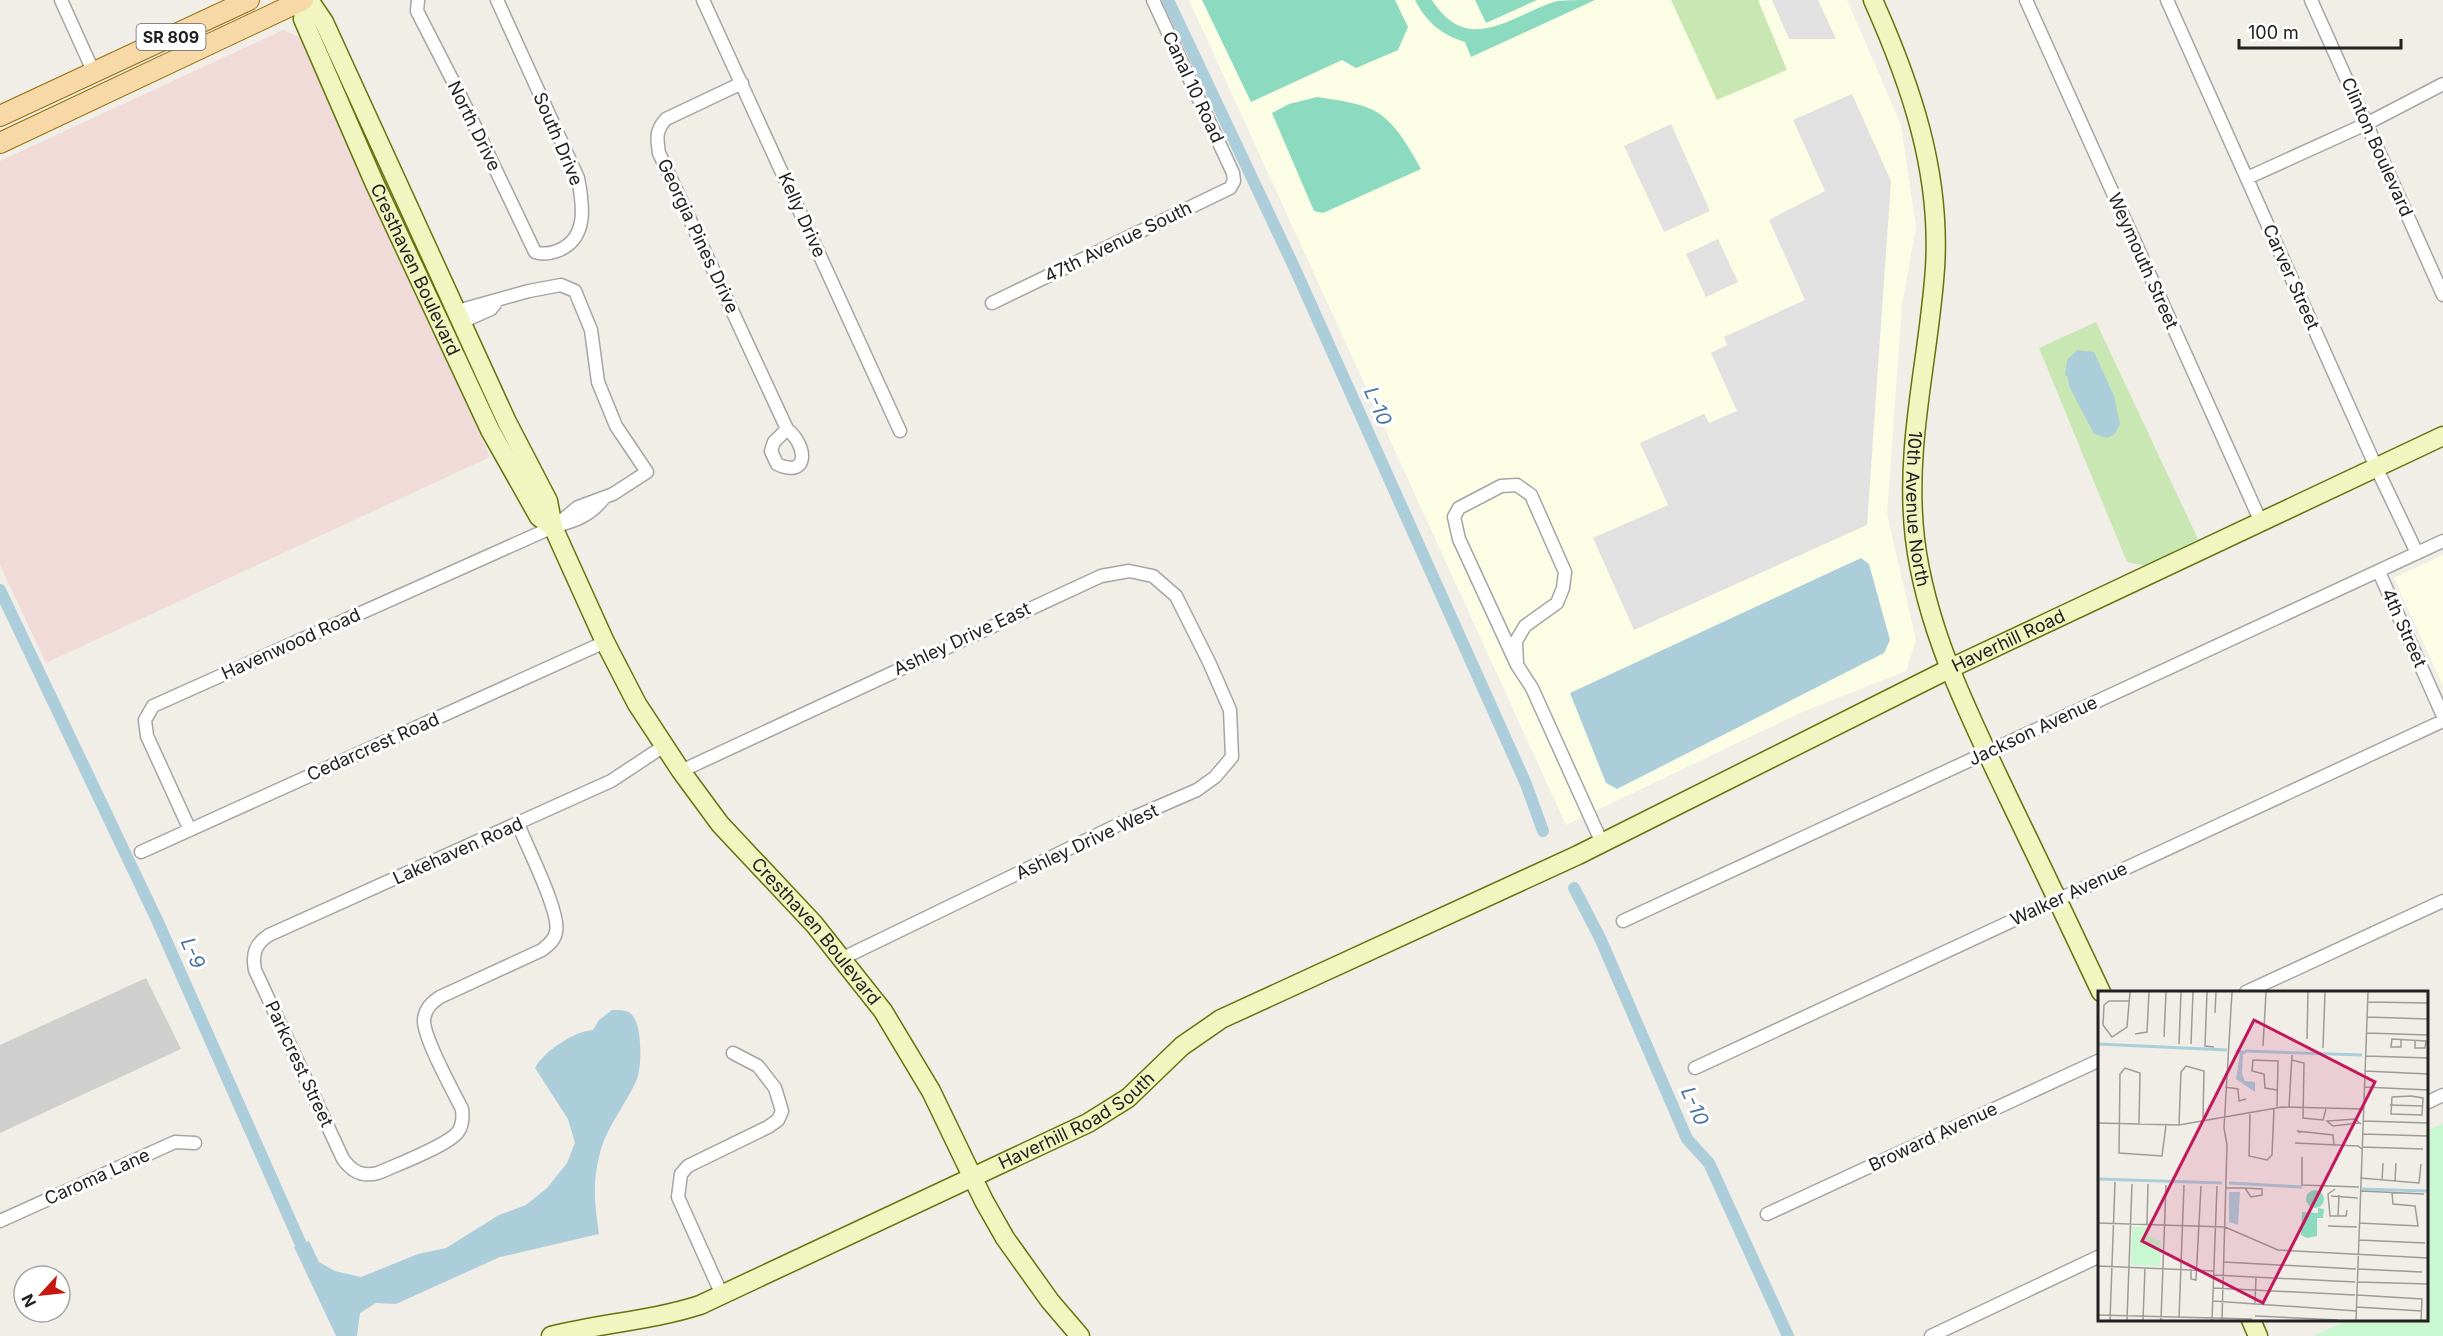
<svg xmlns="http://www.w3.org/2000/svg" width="2443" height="1336" viewBox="0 0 2443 1336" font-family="Inter,sans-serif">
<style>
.commercial{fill:#f0dbd9}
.education{fill:#fcfde5}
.religious{fill:#cfcfcf}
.grass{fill:#c9e7b2}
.park{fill:#c9f7cf}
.pitch{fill:#8cdac0}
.parking{fill:#e1e1e1}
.water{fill:#accedb}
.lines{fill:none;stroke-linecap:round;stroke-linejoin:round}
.canal{stroke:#accedb;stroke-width:12}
.street-casing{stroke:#a5a5a5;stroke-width:15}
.secondary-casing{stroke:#63740c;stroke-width:21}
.primary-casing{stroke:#956e0a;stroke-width:22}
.street{stroke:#fff;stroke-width:12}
.secondary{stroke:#f1f6c1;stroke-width:18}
.primary{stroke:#f7d9a8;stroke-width:20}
.labels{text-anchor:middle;stroke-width:6;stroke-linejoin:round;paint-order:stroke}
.shield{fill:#fff;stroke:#646464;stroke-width:1.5}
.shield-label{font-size:16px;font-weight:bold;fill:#212121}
.street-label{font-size:18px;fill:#212121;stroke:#fff}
.water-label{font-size:20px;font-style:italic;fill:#4f75a4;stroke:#fff}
.inset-river{fill:none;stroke:#accedb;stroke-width:3}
.inset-road{fill:none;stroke:#9e9c98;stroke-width:1.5}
.view{fill:#c2185b;fill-opacity:0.15;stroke:#c2185b;stroke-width:3}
.inset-edge{fill:none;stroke:#212121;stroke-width:3}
</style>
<rect width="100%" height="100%" fill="#f1eee8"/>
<path class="commercial" d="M283 30 299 37 490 457 46 663 0 565V161Z"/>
<path class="education" d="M1189 0H1847L1901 125 1916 227 1902 304 1887 514 1916 640 1906 671 1800 713 1566 825Z
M2443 555V686L2394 578Z"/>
<path class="religious" d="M146 978 181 1049 0 1133V1045Z"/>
<path class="grass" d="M1671 0H1758L1787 70 1717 100Z
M2096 322 2198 539 2145 566 2127 562 2039 348Z"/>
<path class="park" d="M2443 1123V1336H2313L2347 1320H2426L2427 1131Z"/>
<path class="pitch" d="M1202 0H1395L1408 27 1398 50 1356 68 1342 60 1251 102Z
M1415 0H1432C1469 58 1513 14 1557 1 1568 0 1583 0 1595 0L1471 57 1465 42C1442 35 1426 22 1415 0Z
M1475 0H1537L1486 23Z
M1317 97C1336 100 1356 102 1373 110 1395 121 1410 149 1421 169L1323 213 1314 211 1272 113 1289 104Z"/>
<path class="parking" d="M1772 0H1818L1836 39H1789Z
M1852 94 1891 181 1867 525 1634 630 1593 538 1668 505 1640 443 1704 414 1709 423 1737 411 1711 353 1727 345 1724 337 1805 300 1769 220 1825 191 1793 120Z
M1671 124 1710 211 1664 232 1624 146Z
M1718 239 1738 282 1706 297 1686 254Z"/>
<path class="water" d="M2077 350 2094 352 2114 396 2120 424 2115 434 2107 438 2094 434 2069 386 2068 377 2065 375 2067 360Z
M1861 558 1869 564 1890 640 1884 653 1617 789 1606 783 1570 693Z
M612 1010C620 1010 628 1009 633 1016 642 1027 642 1066 637 1079 626 1105 605 1128 599 1157 592 1186 595 1205 599 1234L500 1257 396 1304 376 1303 360 1313 357 1336H336L294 1247 309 1241 319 1262 335 1271 361 1277 418 1254 446 1248 499 1215 526 1205 547 1188 567 1163 575 1143 568 1119 535 1068C543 1052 574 1031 593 1030L599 1020Z"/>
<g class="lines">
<path class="canal" d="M1168 0 1295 269 1526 784 1543 831
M0 590 157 920 307 1258
M1574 888 1600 938 1687 1139 1709 1163 1788 1336"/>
<defs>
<path id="street" d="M61 0 94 73
M418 0 417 11 459 93 535 252C543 255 549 254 557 251 589 239 583 204 578 178L497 0
M703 0 900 431
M2026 0 2261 522
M2167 0 2376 467 2417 553
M2311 0 2443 295
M742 83 666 119C655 131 657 139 659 153L787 429C808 446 809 479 777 464L771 451 774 442 787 429
M2247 178 2366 124 2443 84
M992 303 1230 188 1234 181 1233 173 1153 0
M457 311 529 291 561 285 575 291 591 330 598 382 616 426 647 472 613 494 578 507 556 525
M462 322 491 309 495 304
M2379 572 2443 716
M1517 665 1459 539 1454 517 1459 508 1501 486 1517 485 1531 495 1565 572 1563 588 1557 603 1525 626 1516 641 1517 665 1532 688 1602 843
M681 771 1101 576 1129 571 1153 576 1176 596 1209 662 1230 710 1232 757 1215 777 1197 790 1130 819 843 958
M518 824C526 845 561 913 556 932 555 940 548 945 542 950L440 997C431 1003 425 1009 424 1020 423 1037 453 1091 462 1109 463 1117 463 1125 458 1132 447 1146 396 1165 378 1173 363 1177 352 1172 343 1159L255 970C252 954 255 944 269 935L611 781 664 746
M190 830 147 736 145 720 153 706 553 527C575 521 590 516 604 498
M141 852 605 642
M1623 921 2443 541
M2246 992 2443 901
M1695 1068 2443 721
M2426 1103 2443 1095
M1767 1214 2100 1060
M0 1221 175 1142 195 1143
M722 1295 678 1197 681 1174 688 1166 768 1127 778 1120 782 1111 775 1088 758 1066 733 1053
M1931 1336 2100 1256"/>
<g id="secondary">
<path id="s1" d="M307 0 303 19 374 182 490 430 539 517 553 527"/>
<path id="s2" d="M309 0 324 22 507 422 548 501 553 527 605 642 637 704 681 771 720 824 814 924 883 1011 931 1091 984 1201 1005 1238 1050 1301 1080 1336"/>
<path id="s3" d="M1873 0C1911 85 1941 172 1935 268 1929 359 1904 446 1915 539 1926 630 1970 717 2009 799 2040 863 2071 928 2101 992"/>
<path d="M2251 1320 2258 1336"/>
<path id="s4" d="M551 1336C601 1323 650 1321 700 1305L1088 1123 1128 1098 1182 1046 1221 1019 1578 855 1951 668 2443 436"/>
</g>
<path id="primary" d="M0 116 249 0
M0 143 303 0"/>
</defs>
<use href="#street" class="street-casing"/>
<use href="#secondary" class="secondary-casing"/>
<use href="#primary" class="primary-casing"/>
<use href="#street" class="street"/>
<use href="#secondary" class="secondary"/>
<use href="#primary" class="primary"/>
</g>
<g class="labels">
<rect class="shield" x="136.5" y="24" width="69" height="26" rx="4.5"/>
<g class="shield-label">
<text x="171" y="43">SR 809</text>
</g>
<g class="street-label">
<text transform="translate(1193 87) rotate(65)" y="6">Canal 10 Road</text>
<text transform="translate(474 126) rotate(64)" y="6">North Drive</text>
<text transform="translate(558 139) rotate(67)" y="6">South Drive</text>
<text transform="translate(2377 147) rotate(66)" y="6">Clinton Boulevard</text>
<text transform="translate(802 215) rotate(66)" y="6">Kelly Drive</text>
<text transform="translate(698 236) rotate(65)" y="6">Georgia Pines Drive</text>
<text transform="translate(1118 242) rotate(-26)" y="6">47th Avenue South</text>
<text transform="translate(2143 261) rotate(66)" y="6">Weymouth Street</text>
<text dy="6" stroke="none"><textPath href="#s1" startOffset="294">Cresthaven Boulevard</textPath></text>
<text transform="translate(2291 277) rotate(66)" y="6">Carver Street</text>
<text dy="6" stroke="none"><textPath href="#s3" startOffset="520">10th Avenue North</textPath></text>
<text transform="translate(2404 628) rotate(66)" y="6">4th Street</text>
<text transform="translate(962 639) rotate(-25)" y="6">Ashley Drive East</text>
<text dy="6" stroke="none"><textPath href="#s4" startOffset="1624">Haverhill Road</textPath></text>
<text transform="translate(291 644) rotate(-24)" y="6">Havenwood Road</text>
<text transform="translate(2033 731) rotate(-25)" y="6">Jackson Avenue</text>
<text transform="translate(373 747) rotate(-24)" y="6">Cedarcrest Road</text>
<text transform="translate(1087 842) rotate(-25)" y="6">Ashley Drive West</text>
<text transform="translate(458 851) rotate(-24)" y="6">Lakehaven Road</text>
<text transform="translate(2069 894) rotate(-25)" y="6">Walker Avenue</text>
<text dy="6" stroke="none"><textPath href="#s2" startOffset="1068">Cresthaven Boulevard</textPath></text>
<text transform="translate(299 1064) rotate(65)" y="6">Parkcrest Street</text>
<text dy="6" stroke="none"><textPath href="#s4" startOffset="572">Haverhill Road South</textPath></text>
<text transform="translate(1933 1137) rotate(-25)" y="6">Broward Avenue</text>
<text transform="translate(97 1177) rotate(-24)" y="6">Caroma Lane</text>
</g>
<g class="water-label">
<text transform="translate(1378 406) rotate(66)" y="7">L-10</text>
<text transform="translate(193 953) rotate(66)" y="7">L-9</text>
<text transform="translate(1695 1106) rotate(66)" y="7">L-10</text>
</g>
</g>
<g transform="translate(2098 991)">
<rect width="330" height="330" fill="#f1eee8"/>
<path d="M34 236H50V245L63 250 62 275 33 274Z" fill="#c9f7cf"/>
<path d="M208 208a9 9 0 1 1 18 0a9 9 0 1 1-18 0ZM220 217 226 218 225 227H219V245L209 247 203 244 204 221 220 222Z" fill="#8cdac0"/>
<path d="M136 59 151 60 145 64 144 83 147 90 157 91V101L138 88 142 63ZM131 201H142L140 234 131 231Z" fill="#accedb"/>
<path class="inset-river" d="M0 53 129 59M147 60 264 64M0 188 124 192M131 192 204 196M264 198 330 200"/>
<path class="inset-road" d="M109 1 107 55 116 56M31 10H11L6 14 5 34 14 46 29 36 32 1M270 11 330 12M117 22 118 1M269 26 330 28M269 42 330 44M37 43 49 41 51 1M66 46 68 1M209 48 210 1M303 49V56H293L294 48 328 50 327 57H317V49M81 53 83 1M93 53 95 1M165 55 168 1M225 57 227 1M268 65 330 67M194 69 206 72 205 127 225 129 228 118M267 80 330 83M127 96 140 98 141 110 148 108M266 96 330 99M179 99 167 97 166 83 154 80 155 69 180 70 179 116M313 105 325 107 324 124 293 123 294 106ZM292 114 325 115M191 116 194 64M152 123 151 165 169 169 174 164 176 117M266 130 330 132M0 132 81 134 184 116 266 118M261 132 235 135 229 130 257 128 263 133M41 133 42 82 27 77 22 83 21 162 64 165 68 134M81 134 83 81 88 75 106 80 105 127M202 142 199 140 235 144 236 154M265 143 330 145M197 152 260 155 264 158M264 156 325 158M204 166V194L261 196M262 187 321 192 323 173M284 190 285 172M297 190 298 172M127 197H147L153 206 164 204V198L147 197M237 198 230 203 232 225H248L249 219M263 200 326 203M233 205 260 207M240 225 241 204M0 232 127 236 180 259 330 267M261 232 320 235 317 215 295 213 294 201M49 233 50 193M230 235 259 236M261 249 327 252M126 271 258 278M0 275 116 280M93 278V288L98 289 103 195M260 278 324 281M116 284 257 291M260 291 330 293M115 297 257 304M259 304 324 308 323 329M115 310 259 320M157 312 158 286M258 316 324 320M0 324 154 328M157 325 240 329M81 327 86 194M12 329 17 191M29 329 34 193M45 329 47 277M63 329 68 194M114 329 119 195M124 329 129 154 126 137 134 1M258 329 270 1"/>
<path class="view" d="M156 29 277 91 165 312 44 250Z"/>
<rect width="330" height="330" class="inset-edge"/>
</g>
<g transform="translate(42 1294) rotate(243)"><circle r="28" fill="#ffffff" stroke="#a6a6a6" stroke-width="1.5"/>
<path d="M0-4.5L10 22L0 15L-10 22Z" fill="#c6170d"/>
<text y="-9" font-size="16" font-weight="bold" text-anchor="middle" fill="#212121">N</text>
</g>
<path d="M2239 39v9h162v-9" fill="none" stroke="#212121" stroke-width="3"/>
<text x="2248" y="39" font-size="18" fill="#212121" stroke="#ffffff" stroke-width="4.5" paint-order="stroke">100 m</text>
</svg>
